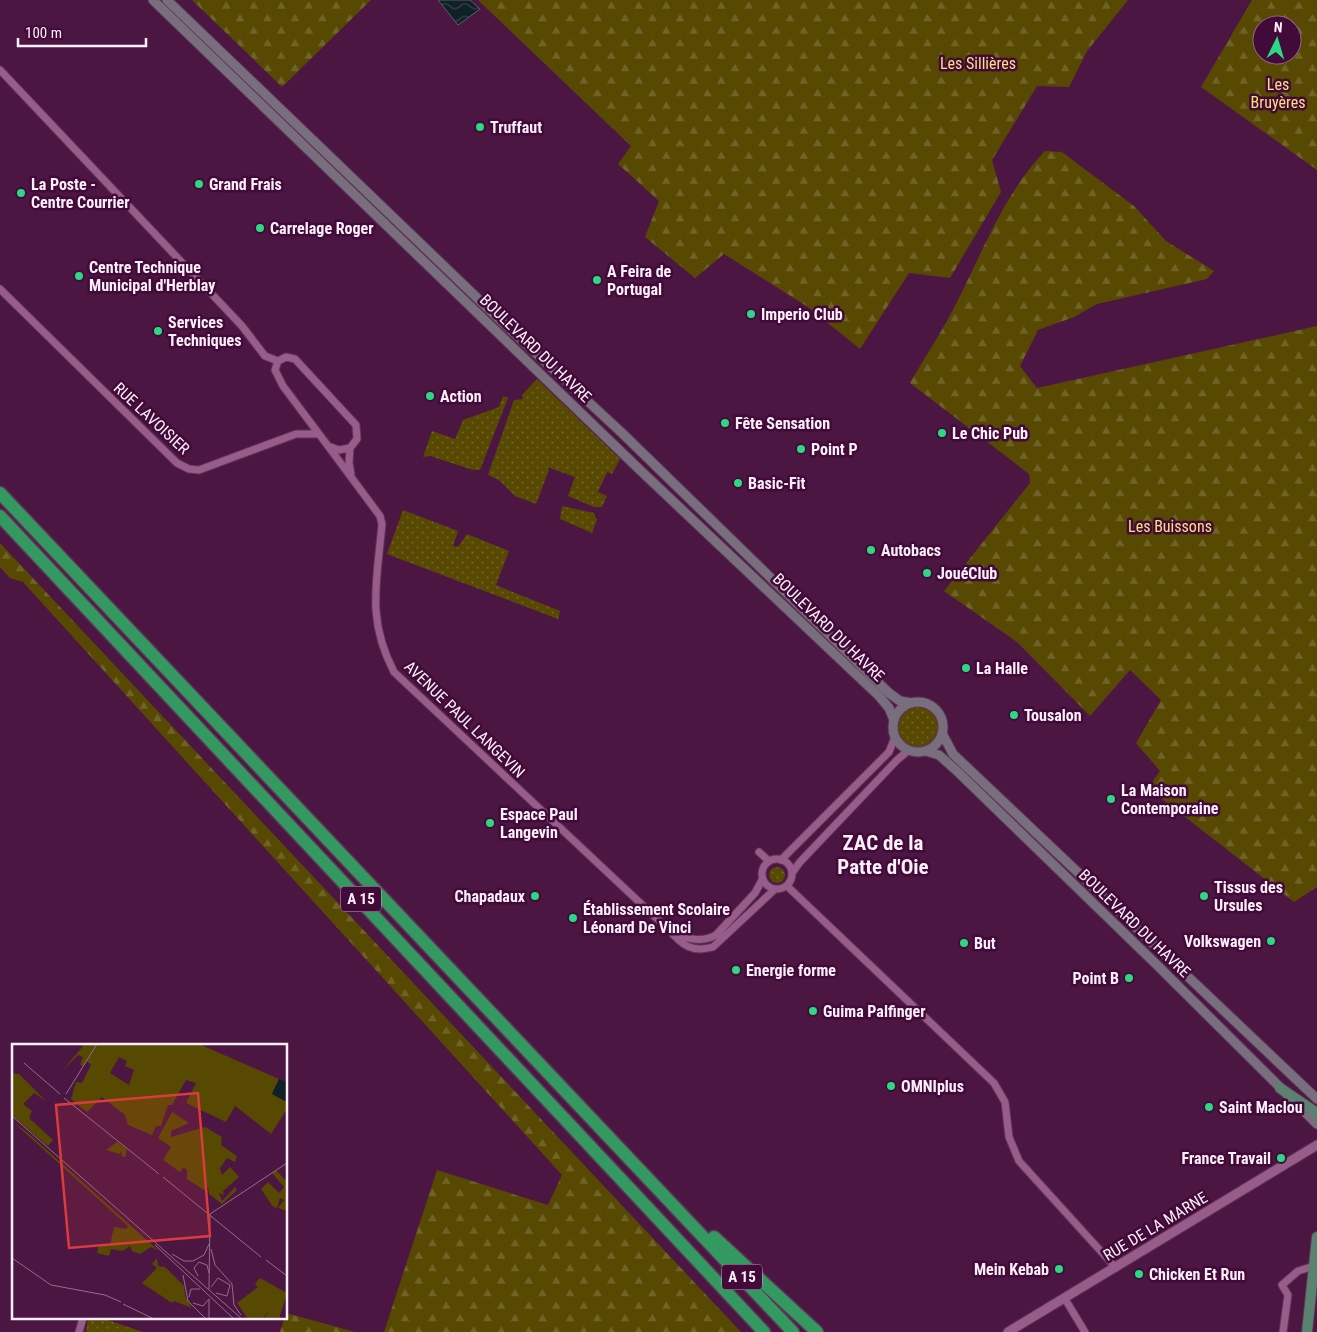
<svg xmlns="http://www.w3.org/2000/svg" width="1317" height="1332" viewBox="0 0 1317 1332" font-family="'Roboto Condensed',sans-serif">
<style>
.grass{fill:url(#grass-dots)}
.forest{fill:url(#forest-firs);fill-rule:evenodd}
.water{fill:url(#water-waves);stroke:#565f65}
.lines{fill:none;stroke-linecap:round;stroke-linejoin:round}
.minor-casing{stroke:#5d3556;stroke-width:9}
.tertiary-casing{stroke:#5d3556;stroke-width:11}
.secondary-casing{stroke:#5d3556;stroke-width:11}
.primary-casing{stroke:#5d3556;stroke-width:12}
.motorway-casing{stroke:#5d3556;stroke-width:15}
.minor{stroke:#975c8a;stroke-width:7}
.tertiary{stroke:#975c8a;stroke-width:9}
.secondary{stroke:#796e7e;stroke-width:9}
.primary{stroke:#5b8171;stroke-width:10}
.motorway{stroke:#339961;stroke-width:12}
.poi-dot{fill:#2dd884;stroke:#410a38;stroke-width:2}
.labels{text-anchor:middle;stroke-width:5;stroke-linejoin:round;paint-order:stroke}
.shield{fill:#410a38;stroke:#c5aabf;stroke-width:1}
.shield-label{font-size:15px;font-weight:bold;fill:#fdeff9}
.park-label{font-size:16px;fill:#fbe17c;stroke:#410a38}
.poi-label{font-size:16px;font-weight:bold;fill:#fdeff9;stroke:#410a38;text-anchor:start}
.street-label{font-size:16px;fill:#fdeff9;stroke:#410a38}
.district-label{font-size:21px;font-weight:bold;fill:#fdeff9;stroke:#410a38}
.inset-road{fill:none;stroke:#936d8b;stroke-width:1}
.view{fill:#da3c3d;fill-opacity:0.15;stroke:#da3c3d;stroke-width:2.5}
.inset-edge{fill:none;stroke:#fdeff9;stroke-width:2.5}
</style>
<defs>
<pattern id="grass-dots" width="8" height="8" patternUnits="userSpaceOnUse" patternTransform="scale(1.25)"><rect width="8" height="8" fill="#574802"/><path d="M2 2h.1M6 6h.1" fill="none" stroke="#706328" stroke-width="1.8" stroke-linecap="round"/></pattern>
<pattern id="forest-firs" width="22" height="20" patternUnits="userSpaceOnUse" patternTransform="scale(1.25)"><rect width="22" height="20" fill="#574802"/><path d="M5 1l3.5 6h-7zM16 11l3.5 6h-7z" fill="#706328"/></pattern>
<pattern id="water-waves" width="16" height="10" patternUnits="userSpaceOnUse" patternTransform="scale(1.25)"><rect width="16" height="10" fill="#0f2126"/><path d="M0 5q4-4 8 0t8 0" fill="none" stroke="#334246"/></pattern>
</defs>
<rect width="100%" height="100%" fill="#4c1642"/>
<path class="grass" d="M537 379 620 459 612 474 607 472 598 492 607 496 602 507H594L568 496 575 477 547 467 549 470 536 504 515 496 499 480 488 475 514 400 523 399 522 395Z
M503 396 508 398 480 470H473L430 456 423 457 432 431 455 439 463 420 499 407Z
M562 506 594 513 597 520 592 533 560 519Z
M403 510 458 531 453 546 458 547 467 534 509 551 496 585 560 611 558 619 387 554Z
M898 727a20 20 0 1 1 40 0a20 20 0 1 1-40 0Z
M769 875a8 8 0 1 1 16 0a8 8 0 1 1-16 0Z
M88 1318H102L143 1332H86Z"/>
<path class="forest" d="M192 0H371L282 87Z
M478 0H1128L1087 51 1069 87 1037 86 992 160 1001 192 950 278 909 273 860 349 808 307 724 254 695 278 645 237 659 201 618 164 631 146Z
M1252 0H1317V170L1201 87ZM1262 25H1292V55H1262Z
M1045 151 1062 152 1134 206 1166 241 1214 271 1207 279 1097 304 1074 317 1038 330 1020 366 1037 388 1317 326V887L1294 902 1148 788 1160 771 1136 743 1161 700 1130 670 1090 716 1017 642 944 591 1030 483 1029 474 910 383C926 355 945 327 959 298 984 248 1006 191 1045 151Z
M0 543 741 1332H384L437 1170 548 1205 562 1175 23 582 10 578 0 567Z
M286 1313 355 1332H280Z"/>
<path class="water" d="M438 0H470L480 9 458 25Z"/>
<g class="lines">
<defs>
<path id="minor" d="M0 70 242 326 265 356 278 361
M0 289 177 463 189 469 199 470 296 434H318
M286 357 295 359 356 425 357 439 350 448 339 450 328 446 283 386 275 370 278 361Z
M328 446 380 516 382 524C377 582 366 618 394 672L669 930
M350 448 349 463 351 474
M759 852 769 861
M762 874a15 15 0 1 1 30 0a15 15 0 1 1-30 0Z
M781 860 889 752 895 737
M792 873 800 862 897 760 909 750
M762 880 755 893 716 935C700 944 685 938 669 930 682 945 692 953 713 947L774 890
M787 886 994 1083 1005 1102 1009 1137 1019 1161 1116 1268
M1065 1299 1085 1332
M79 1332 83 1318
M1283 1332 1288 1295 1282 1285 1298 1271 1314 1266"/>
<path id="tertiary" d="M1008 1332 1317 1145"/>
<path id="secondary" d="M153 0 641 471 879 696 889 708 894 720
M167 0 498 318 622 433 889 693 900 701 912 703
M893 727a25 25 0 1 1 50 0a25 25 0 1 1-50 0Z
M942 733 953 754 1317 1099
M926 751 939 755 958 772 1158 966 1317 1124"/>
<path id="primary" d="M1280 1088 1317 1113
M1307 1332 1317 1237"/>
<path id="motorway" d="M0 493 793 1332
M0 516 764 1332
M714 1237 817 1332"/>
</defs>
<use href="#minor" class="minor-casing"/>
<use href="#tertiary" class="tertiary-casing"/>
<use href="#secondary" class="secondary-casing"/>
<use href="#primary" class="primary-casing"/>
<use href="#motorway" class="motorway-casing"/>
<use href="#minor" class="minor"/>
<use href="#tertiary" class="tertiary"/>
<use href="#secondary" class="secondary"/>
<use href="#primary" class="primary"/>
<use href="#motorway" class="motorway"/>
</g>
<g class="poi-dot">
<circle cx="480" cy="127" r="5"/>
<circle cx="199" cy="184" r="5"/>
<circle cx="21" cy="193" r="5"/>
<circle cx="260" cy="228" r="5"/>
<circle cx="79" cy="276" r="5"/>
<circle cx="597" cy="280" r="5"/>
<circle cx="751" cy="314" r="5"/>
<circle cx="158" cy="331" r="5"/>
<circle cx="430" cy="396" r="5"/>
<circle cx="725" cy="423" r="5"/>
<circle cx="942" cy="433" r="5"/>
<circle cx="801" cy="449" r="5"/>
<circle cx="738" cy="483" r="5"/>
<circle cx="871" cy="550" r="5"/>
<circle cx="927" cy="573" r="5"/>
<circle cx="966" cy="668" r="5"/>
<circle cx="1014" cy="715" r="5"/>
<circle cx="1111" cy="799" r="5"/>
<circle cx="490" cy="823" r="5"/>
<circle cx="535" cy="896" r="5"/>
<circle cx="1204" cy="896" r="5"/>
<circle cx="573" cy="918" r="5"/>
<circle cx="1271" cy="941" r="5"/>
<circle cx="964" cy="943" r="5"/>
<circle cx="736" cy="970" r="5"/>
<circle cx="1129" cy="978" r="5"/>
<circle cx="813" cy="1011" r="5"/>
<circle cx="891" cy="1086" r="5"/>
<circle cx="1209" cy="1107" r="5"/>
<circle cx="1281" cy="1158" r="5"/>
<circle cx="1059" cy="1269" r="5"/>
<circle cx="1139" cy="1274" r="5"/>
</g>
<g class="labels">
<g class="shield">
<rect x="341" y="886.5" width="40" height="25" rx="4"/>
<rect x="722" y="1264.5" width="40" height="25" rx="4"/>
</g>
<g class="shield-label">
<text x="361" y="904">A 15</text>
<text x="742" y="1282">A 15</text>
</g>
<g class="park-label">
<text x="978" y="69">Les Sillières</text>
<text x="1278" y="90">Les<tspan x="1278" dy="18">Bruyères</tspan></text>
<text x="1170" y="532">Les Buissons</text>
</g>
<g class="poi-label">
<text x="490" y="133">Truffaut</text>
<text x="31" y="190">La Poste -<tspan x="31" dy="18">Centre Courrier</tspan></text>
<text x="209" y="190">Grand Frais</text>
<text x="270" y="234">Carrelage Roger</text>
<text x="89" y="273">Centre Technique<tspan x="89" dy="18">Municipal d'Herblay</tspan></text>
<text x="607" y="277">A Feira de<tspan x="607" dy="18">Portugal</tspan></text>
<text x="761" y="320">Imperio Club</text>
<text x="168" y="328">Services<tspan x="168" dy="18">Techniques</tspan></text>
<text x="440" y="402">Action</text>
<text x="735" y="429">Fête Sensation</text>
<text x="952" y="439">Le Chic Pub</text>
<text x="811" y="455">Point P</text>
<text x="748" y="489">Basic-Fit</text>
<text x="881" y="556">Autobacs</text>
<text x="937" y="579">JouéClub</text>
<text x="976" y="674">La Halle</text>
<text x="1024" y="721">Tousalon</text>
<text x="1121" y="796">La Maison<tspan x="1121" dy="18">Contemporaine</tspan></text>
<text x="500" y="820">Espace Paul<tspan x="500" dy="18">Langevin</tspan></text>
<text x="1214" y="893">Tissus des<tspan x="1214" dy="18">Ursules</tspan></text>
<text x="525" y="902" text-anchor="end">Chapadaux</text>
<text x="583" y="915">Établissement Scolaire<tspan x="583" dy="18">Léonard De Vinci</tspan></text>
<text x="1261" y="947" text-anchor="end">Volkswagen</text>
<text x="974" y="949">But</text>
<text x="746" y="976">Energie forme</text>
<text x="1119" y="984" text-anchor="end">Point B</text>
<text x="823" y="1017">Guima Palfinger</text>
<text x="901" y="1092">OMNIplus</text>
<text x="1219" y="1113">Saint Maclou</text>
<text x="1271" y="1164" text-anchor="end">France Travail</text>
<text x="1049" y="1275" text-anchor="end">Mein Kebab</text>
<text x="1149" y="1280">Chicken Et Run</text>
</g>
<g class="street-label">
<text transform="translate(536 348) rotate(44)" y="6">BOULEVARD DU HAVRE</text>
<text transform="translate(152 418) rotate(43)" y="6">RUE LAVOISIER</text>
<text transform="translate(829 627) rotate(44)" y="6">BOULEVARD DU HAVRE</text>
<text transform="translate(465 719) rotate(44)" y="6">AVENUE PAUL LANGEVIN</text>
<text transform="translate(1135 923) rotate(44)" y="6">BOULEVARD DU HAVRE</text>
<text transform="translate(1155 1226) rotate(-31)" y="6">RUE DE LA MARNE</text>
</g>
<g class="district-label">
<text x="883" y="850">ZAC de la<tspan x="883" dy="24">Patte d'Oie</tspan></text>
</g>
</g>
<g transform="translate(12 1044)">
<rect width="275" height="275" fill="#4c1642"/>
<path d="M105 98 115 105 113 113 109 112 110 107 107 110 94 106Z" fill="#574802"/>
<path d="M68 0H187L267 35 260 50 275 58V65L259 90 223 62 214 78 174 59 184 39 174 36 160 61H156L149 82H144L140 91 116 81 113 71 90 53 75 68 59 55 64 38 70 39 79 21 75 17 72 22 68 21 71 13 66 11 50 27 71 2ZM107 13 115 17 113 22 122 26 117 41 98 29ZM0 29 7 30 34 57 22 49 11 60 20 67 17 74 41 96 36 102 0 71ZM160 68 177 79 159 87V93L193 83 210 93 209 101 225 112 223 118 215 114 208 124 210 131 218 123 227 133 211 147 212 151 207 149 210 157 223 143 225 146 210 160 197 150 196 143 192 146 175 135V126L172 123 168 128 151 116 159 103 146 94ZM0 77 16 89 147 207 139 203 128 210 120 207 118 202 111 207 99 205 97 212 85 209 87 200 98 201 102 183 114 185 116 182ZM264 126 275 138V167L266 164 272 156 268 154 265 164 261 163 249 145 256 138 267 149 272 143 260 129ZM145 214 146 222 153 223 172 242 173 252 180 264 162 257 160 259 130 239 145 224 140 220ZM248 234 275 249 267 275H245L253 274 260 260 243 240Z" fill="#574802" fill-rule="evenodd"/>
<path d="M251 239 263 258 251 275H236L225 259Z" fill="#574802"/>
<path d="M267 35 275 38V58L260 50Z" fill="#0f2126"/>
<path class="inset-road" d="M12 19 48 50M54 50 85 0M52 54 147 130M0 72 230 275M151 133 249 213M143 201 222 275M199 205 203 221 220 240 222 261 229 271M160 210 172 217H181L192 211 197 200M0 214 39 241 93 251 109 258M254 216 275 232M171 231 176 257 194 275M186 232 182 224 187 218 195 221 197 229M199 243 206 234 218 241 215 252 204 249M197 245 198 170 275 119M177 253 179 245H188M181 259 191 262 197 255M111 260 142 275M197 275V255"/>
<path class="view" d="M186 49 198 192 57 204 44 61Z"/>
<rect width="275" height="275" class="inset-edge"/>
</g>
<g transform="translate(1277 40) rotate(5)"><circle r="24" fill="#410a38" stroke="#8c6685"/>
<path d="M0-4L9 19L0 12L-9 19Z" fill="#2dd884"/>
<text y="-8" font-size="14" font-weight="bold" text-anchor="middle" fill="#fdeff9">N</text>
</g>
<path d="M18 38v8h128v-8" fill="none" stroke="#fdeff9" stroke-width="2.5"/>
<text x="25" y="38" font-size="15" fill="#fdeff9" stroke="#410a38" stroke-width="4" paint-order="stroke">100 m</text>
</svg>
